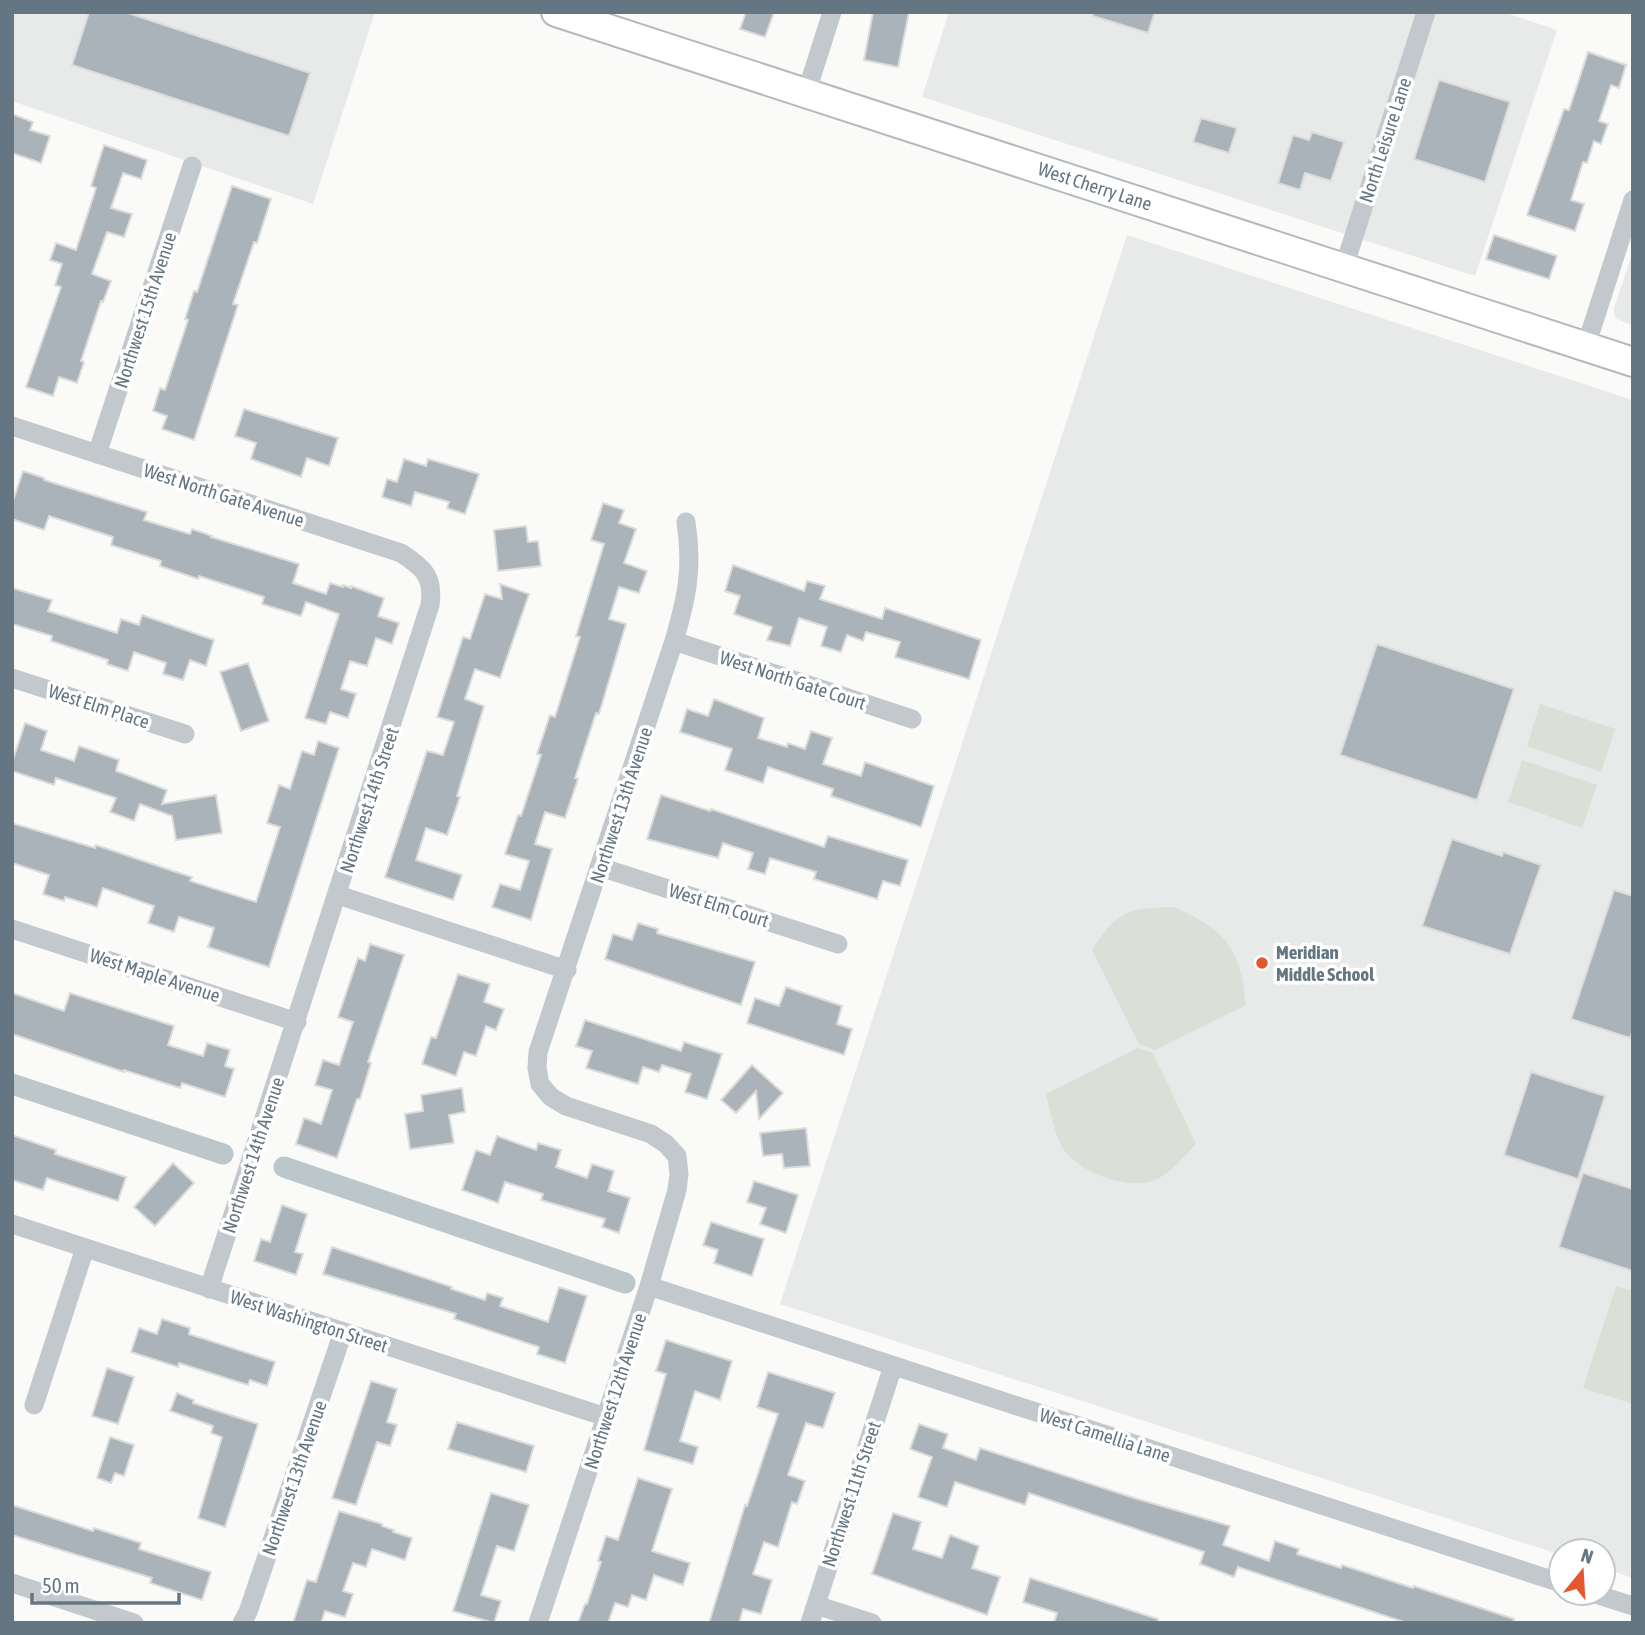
<svg xmlns="http://www.w3.org/2000/svg" width="1645" height="1635" viewBox="0 0 1645 1635" font-family="'Asap Condensed',sans-serif">
<style>
.built{fill:#e8e9e9}
.green{fill:#dadfd7}
.lines{fill:none;stroke-linecap:round;stroke-linejoin:round}
.canal{stroke:#bbc7cb;stroke-width:21}
.building{fill:#aab3b9;stroke:#dcdcda;stroke-width:2}
.secondary-casing{stroke:#b3babf;stroke-width:32}
.minor{stroke:#c3c8cc;stroke-width:19}
.secondary{stroke:#fff;stroke-width:28}
.poi-dot{fill:#e4572e;stroke:#fff;stroke-width:2.5}
.labels{text-anchor:middle;stroke-width:7;stroke-linejoin:round;paint-order:stroke}
.street-label{font-size:19px;fill:#657683;stroke:#fff}
.poi-label{font-size:19px;font-weight:bold;fill:#657683;stroke:#fff;text-anchor:start}
</style>
<rect width="100%" height="100%" fill="#fafaf8"/>
<path class="built" d="M12 12H375L313 204 12 101Z
M949 12H1503L1557 30 1475 276 922 97Z
M1127 235 1633 400V1578L1603 1568V1551H1561V1555L780 1304Z
M1633 251V326L1615 318 1614 308Z"/>
<path class="green" d="M1540 704 1615 729 1601 772 1527 746Z
M1522 760 1597 785 1582 828 1508 802Z
M1174 907C1226 931 1240 946 1246 1005L1155 1050 1139 1044 1092 950C1117 911 1128 908 1174 907Z
M1138 1048 1153 1053 1196 1144C1184 1156 1170 1174 1155 1180 1126 1191 1078 1172 1062 1147 1054 1132 1050 1111 1046 1094Z
M1616 1286 1633 1291V1404L1583 1388Z"/>
<g class="lines">
<path class="canal" d="M12 1084 223 1154
M284 1167 625 1283"/>
</g>
<path class="building" d="M89 12H125L310 73 289 136 72 65Z
M746 12H774L765 37 740 29Z
M873 12H909L898 67 864 60Z
M1093 12H1155L1148 33 1093 16Z
M1588 52 1626 65 1619 88 1611 85 1599 121 1608 124 1601 144 1594 141 1587 163 1583 162 1571 200 1584 204 1575 231 1527 215 1564 109 1569 110Z
M1439 80 1510 102 1485 182 1414 159Z
M12 114 33 122 30 130 50 136 41 163 12 153Z
M1201 118 1237 128 1229 153 1193 142Z
M1312 132 1344 142 1331 181 1305 173 1300 190 1278 183 1293 135 1309 140Z
M104 145 147 160 141 179 123 173 111 208 132 214 124 237 107 232 92 274 111 281 103 302 101 301 81 361 84 362 77 383 59 377 53 396 26 387 61 287 55 285 62 264 50 260 56 243 76 250 96 188 91 186Z
M232 186 271 199 257 243 254 242 233 304 238 305 194 440 162 429 167 416 153 411 160 388 165 390 188 320 185 319 194 291 197 292Z
M1494 235 1557 256 1549 279 1486 259Z
M244 409 338 438 329 466 307 458 301 477 251 459 256 443 235 436Z
M404 459 426 466 428 459 479 474 465 514 447 508 449 502 415 492 411 506 382 497 387 479 397 482Z
M23 471 44 478V480L147 512 144 520 190 534 192 529 212 536 211 537 299 564 293 583 326 594 330 583 343 587V585L351 588V586L384 598 378 616 399 623 392 644 376 638 367 666 350 661 341 689 356 694 348 718 330 712 326 724 305 718 339 614 306 602 301 616 262 604 264 597 199 576 198 579 160 566 161 561 111 545 113 537 49 516 44 530 12 519V504Z
M603 503 624 510 619 523 636 529 624 563 647 571 639 593 619 587 609 619 626 624 599 714 596 713 575 778 578 779 565 818 545 812 535 844 552 849 531 920 492 907 500 884 520 890 529 861 505 854 518 815 521 816 541 755 537 754 550 715 555 717 580 637 576 636 604 544 591 540Z
M526 526 528 542 538 541 541 566 498 571 494 530Z
M733 565 804 591 807 581 825 586 820 599 882 619 885 608 981 640 969 679 895 657 900 642 866 632 863 641 847 635 841 652 821 646 827 627 799 618 790 646 767 640 772 627 734 614 740 596 725 591Z
M500 584 529 594 500 678 475 669 465 699 484 706 457 796 460 797 447 835 426 828 416 860 462 875 453 900 385 877 427 751 443 755 454 722 437 717 463 637 470 639 485 594 502 599Z
M12 588 52 600 48 611 117 633 121 619 139 625 142 615 214 640 206 666 190 660 183 680 163 674 166 663 134 652 128 671 107 664 108 660 51 641 52 636 12 624Z
M1377 644 1514 689 1477 800 1340 755Z
M248 663 269 721 241 731 220 672Z
M714 699 764 718 758 738 787 747 788 743 805 749 811 731 832 738 823 764 861 776 865 762 934 786 921 827 831 796 833 789 768 767 763 783 725 770 732 749 680 732 687 709 708 716Z
M25 723 47 731 41 750 74 761 79 746 119 760 116 771 167 790 162 804 216 795 222 833 176 840 172 816 140 804 134 821 110 812 116 798 56 778 54 785 12 771V763Z
M318 741 339 748 269 967 208 947 214 928 179 917 174 932 148 923 154 906 103 888 97 907 65 897 64 901 43 894 49 875 12 863V823L95 848 96 845 173 871 192 877 190 881 256 902 280 827 267 823 279 785 290 789 302 751 314 755Z
M661 795 710 811 711 809 824 847 828 836 908 860 900 886 883 881 877 899 814 879 816 872 770 858 765 874 748 869 753 853 723 843 718 858 647 839Z
M1452 839 1502 856 1503 852 1541 865 1510 954 1422 926Z
M1614 890 1633 896V1029L1630 1038 1571 1019Z
M638 923 658 929 657 933 755 962 741 1005 605 959 613 934 632 940Z
M370 944 404 955 368 1062 371 1063 360 1099H357L337 1158 296 1144 304 1118 321 1124 332 1090 315 1085 323 1060 339 1065 353 1022 338 1017 358 958 365 961Z
M458 974 490 984 484 1002 504 1009 496 1030 486 1026 476 1056 464 1052 456 1076 422 1064 431 1037 436 1038Z
M786 987 842 1006 837 1024 852 1029 844 1055 747 1023 755 998 779 1006Z
M12 993 64 1011 70 993 174 1026 168 1045 203 1056 207 1043 230 1050 225 1066 234 1069 225 1097 182 1083 180 1088 124 1070V1072L12 1034Z
M585 1020 681 1051 684 1042 722 1054 707 1099 685 1092 691 1074 662 1065 659 1072 643 1067 638 1084 586 1068 592 1051 576 1046Z
M752 1065 783 1093 759 1119 756 1091 736 1113 721 1100Z
M1531 1072 1605 1096 1578 1179 1504 1155Z
M462 1088 465 1112 449 1115 454 1143 410 1149 405 1114 423 1111 421 1095Z
M806 1128 810 1166 784 1168 782 1154 763 1156 760 1133Z
M12 1135 56 1150 55 1154 126 1177 118 1201 47 1178 43 1190 12 1180Z
M497 1136 536 1150 538 1143 561 1150 556 1167 587 1178 592 1164 614 1171 608 1191 630 1198 619 1233 602 1227 605 1219 541 1200 543 1194 505 1182 498 1203 462 1190 476 1150 490 1155Z
M173 1163 194 1183 155 1226 134 1207Z
M1583 1173 1633 1189V1271L1559 1247Z
M754 1181 798 1195 786 1233 760 1224 766 1208 747 1202Z
M282 1205 307 1214 295 1252 303 1254 296 1275 254 1261 261 1239 270 1242Z
M711 1222 764 1239 752 1276 714 1263 718 1250 703 1245Z
M332 1247 452 1287 451 1289 485 1300 487 1293 503 1298 500 1306 548 1322 559 1287 587 1296 565 1363 537 1354 539 1347 454 1319 456 1314 323 1274Z
M162 1319 190 1328 189 1334 275 1362 267 1386 250 1380 248 1385 179 1363 178 1367 131 1352 139 1328 157 1334Z
M666 1340 732 1361 720 1400 695 1391 680 1441 698 1447 693 1464 644 1450 666 1374 656 1371Z
M107 1368 134 1377 118 1424 92 1416Z
M768 1372 835 1393 823 1428 806 1423 788 1475 805 1481 797 1504 792 1502 778 1547 764 1542 753 1574 772 1580 761 1614 743 1609 739 1623H709L745 1505 747 1506 778 1414 757 1407Z
M371 1381 397 1389 387 1422 397 1425 390 1446 377 1442 356 1505 332 1498Z
M177 1393 194 1400 193 1403 258 1424 225 1527 198 1518 222 1437 211 1433 213 1426 170 1411Z
M457 1422 534 1446 526 1472 448 1449Z
M919 1424 948 1434 943 1448 976 1460 980 1448 1134 1498 1230 1526 1223 1545 1269 1561 1275 1541 1299 1549 1297 1554 1341 1568 1342 1565 1413 1588 1414 1586 1514 1619 1513 1623H1407L1238 1567 1234 1577 1200 1564 1204 1552 1029 1493 1025 1505 955 1482 947 1507 918 1497 932 1457 910 1449Z
M110 1437 134 1445 124 1476 115 1473 111 1483 97 1478Z
M638 1478 672 1489 652 1551 690 1563 683 1585 654 1575 646 1600 632 1595 628 1607 615 1603 608 1623H578L585 1604H587L601 1562 598 1561 606 1536 618 1540Z
M491 1493 529 1505 514 1551 497 1546 481 1595 501 1601 494 1623 453 1611Z
M12 1505 93 1531 94 1528 141 1543 139 1549 211 1572 202 1600 150 1583 152 1578 12 1535Z
M339 1511 382 1524V1526L394 1530 393 1532 412 1538 405 1560 372 1549 366 1567 353 1563 343 1591 353 1594 345 1617 325 1611 321 1623H293L307 1580 316 1582Z
M893 1513 921 1522 913 1549 942 1558 950 1535 979 1546 972 1568 1000 1577 987 1615 872 1574Z
M1030 1578 1158 1619 1157 1623H1054L1057 1613 1023 1602Z"/>
<g class="lines">
<defs>
<path id="secondary" d="M556 12 1633 362"/>
</defs>
<use href="#secondary" class="secondary-casing"/>
<path class="minor" d="M806 94 832 12
M1344 267 1426 12
M1586 346 1633 200
M12 426 401 553C424 568 434 577 430 605L209 1289
M97 454 192 166
M674 641 912 719
M12 678 185 734
M600 867 838 944
M338 895 567 970
M12 929 297 1022
M12 1224 606 1417
M649 1286 1561 1583
M34 1405 85 1248
M12 1583 134 1623
M1592 1593 1633 1606
M816 1605 872 1623
M242 1623 248 1612 343 1332
M538 1623 649 1286 677 1190 679 1174 677 1156 666 1144 651 1134 566 1106 551 1097 540 1084 537 1068 538 1052 674 641C687 597 693 568 686 522
M810 1623 893 1366"/>
<use href="#secondary" class="secondary"/>
</g>
<circle class="poi-dot" cx="1262" cy="963" r="7"/>
<g class="labels">
<g class="street-label">
<text transform="translate(1385 140) rotate(-72)" y="7">North Leisure Lane</text>
<text transform="translate(1095 186) rotate(18)" y="7">West Cherry Lane</text>
<text transform="translate(145 310) rotate(-72)" y="7">Northwest 15th Avenue</text>
<text transform="translate(224 495) rotate(18)" y="7">West North Gate Avenue</text>
<text transform="translate(793 680) rotate(18)" y="7">West North Gate Court</text>
<text transform="translate(99 706) rotate(18)" y="7">West Elm Place</text>
<text transform="translate(369 800) rotate(-72)" y="7">Northwest 14th Street</text>
<text transform="translate(621 805) rotate(-72)" y="7">Northwest 13th Avenue</text>
<text transform="translate(719 905) rotate(18)" y="7">West Elm Court</text>
<text transform="translate(155 975) rotate(18)" y="7">West Maple Avenue</text>
<text transform="translate(253 1155) rotate(-72)" y="7">Northwest 14th Avenue</text>
<text transform="translate(309 1321) rotate(18)" y="7">West Washington Street</text>
<text transform="translate(615 1391) rotate(-72)" y="7">Northwest 12th Avenue</text>
<text transform="translate(1105 1435) rotate(18)" y="7">West Camellia Lane</text>
<text transform="translate(294 1478) rotate(-71)" y="7">Northwest 13th Avenue</text>
<text transform="translate(851 1494) rotate(-72)" y="7">Northwest 11th Street</text>
</g>
<g class="poi-label">
<text x="1276" y="959">Meridian<tspan x="1276" dy="22">Middle School</tspan></text>
</g>
</g>
<rect width="1645" height="1635" fill="none" stroke="#657683" stroke-width="28"/>
<g transform="translate(1582 1572) rotate(18)"><circle r="33" fill="#ffffff" stroke="#c1c8cd" stroke-width="2"/>
<path d="M0-5L12 26L0 18L-12 26Z" fill="#e4572e"/>
<text y="-10" font-size="19" font-weight="bold" text-anchor="middle" fill="#657683">N</text>
</g>
<path d="M32 1593v10h147v-10" fill="none" stroke="#657683" stroke-width="3.5"/>
<text x="42" y="1593" font-size="21" fill="#657683" stroke="#ffffff" stroke-width="5" paint-order="stroke">50 m</text>
</svg>
